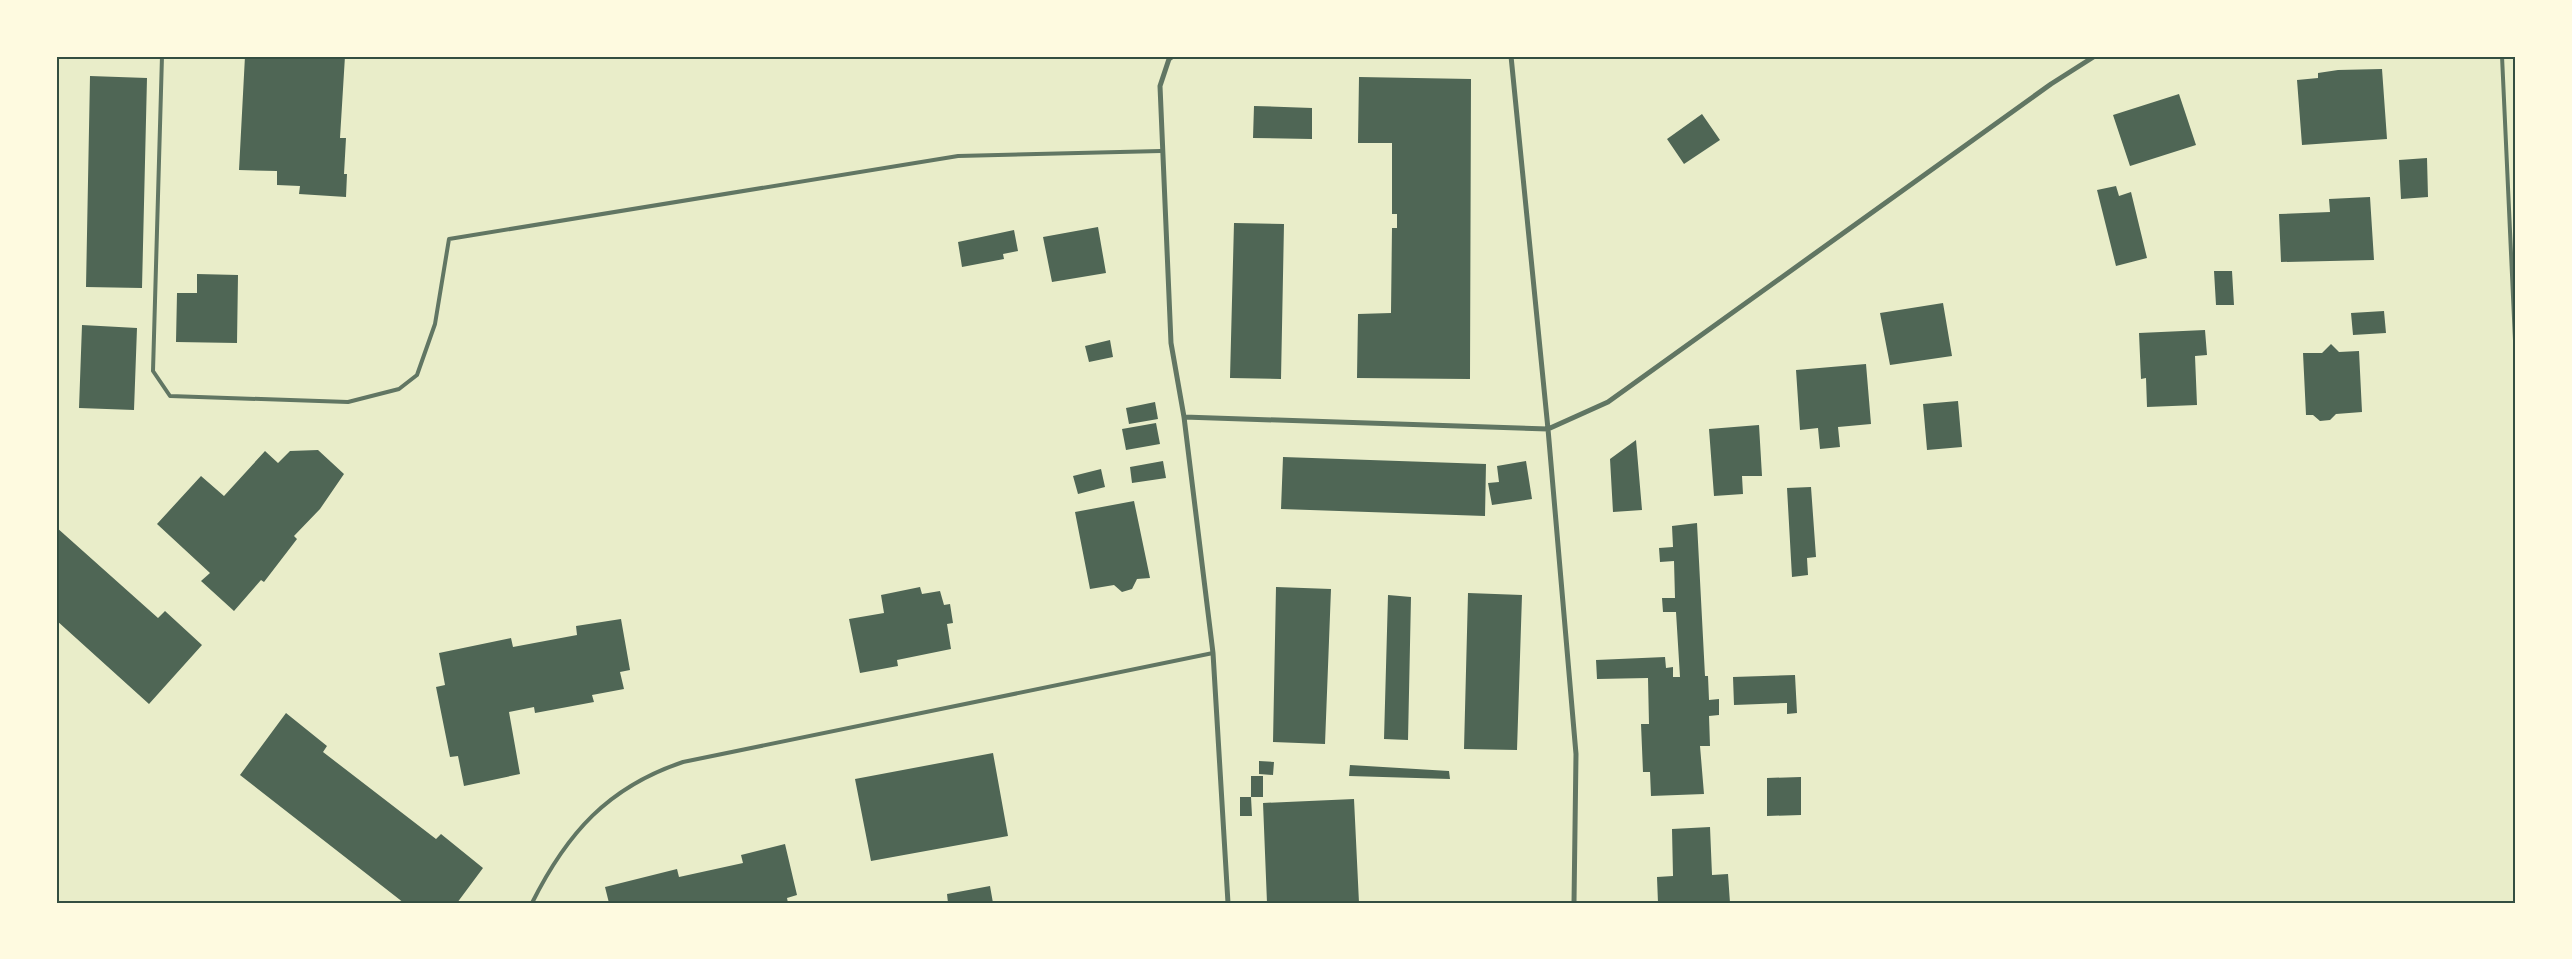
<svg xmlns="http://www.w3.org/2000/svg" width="2572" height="959" viewBox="0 0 2572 959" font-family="Lato,sans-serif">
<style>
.building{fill:#4f6655}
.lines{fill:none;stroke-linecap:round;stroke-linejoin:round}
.service{stroke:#617663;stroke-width:4}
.minor{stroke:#617663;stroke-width:5}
.neatline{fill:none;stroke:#344e41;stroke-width:2}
</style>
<rect width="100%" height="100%" fill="#e9edc9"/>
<path class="building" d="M245 56H345L340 138H346L344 174H347L346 197 299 194 300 186 277 185V171L239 170Z
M2382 69 2387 139 2302 145 2297 80 2318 78V73L2338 70Z
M90 76 147 78 142 288 86 287Z
M1359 77 1471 79 1470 379 1357 378 1358 314 1391 313 1392 228H1397V214H1392V143H1358Z
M2179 94 2196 145 2130 166 2113 115Z
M1254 106 1312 108V139L1253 138Z
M1702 114 1720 140 1684 164 1667 139Z
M2427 158 2428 197 2401 199 2399 160Z
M2116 186 2119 196 2131 192 2147 258 2116 266 2097 190Z
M2370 197 2374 260 2281 262 2279 214 2330 212 2329 199Z
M1234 223 1284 224 1281 379 1230 378Z
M1098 227 1106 273 1052 282 1043 237Z
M1014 230 1018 251 1003 254 1004 259 962 267 958 242Z
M2214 271H2232L2234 305H2216Z
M197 274 238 275 237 343 176 342 177 293H197Z
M1943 303 1952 356 1890 365 1880 313Z
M2384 311 2386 333 2353 335 2351 313Z
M82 325 137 328 134 410 79 408Z
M2205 330 2207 355 2195 356 2197 405 2147 407 2146 378 2141 379 2139 333Z
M1110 340 1113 357 1089 362 1085 346Z
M2331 344 2339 352 2359 351 2362 412 2336 414 2330 420 2320 421 2313 415H2306L2303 353H2322Z
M1866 364 1871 424 1838 427 1840 447 1820 449 1818 428 1800 430 1796 370Z
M1958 401 1962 447 1927 450 1923 404Z
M1155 402 1158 419 1129 424 1126 408Z
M1156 423 1160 444 1126 450 1122 429Z
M1759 425 1762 476H1742L1743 494 1714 496 1709 429Z
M1636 440 1642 510 1613 512 1610 459Z
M318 450 344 474 320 509 294 536 297 539 264 582 261 580 234 611 201 581 210 573 157 524 201 476 224 496 265 451 278 463 290 451Z
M1283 457 1486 464 1485 516 1281 509Z
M1163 461 1166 478 1132 483 1130 467Z
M1526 461 1532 499 1492 505 1488 483 1499 482 1497 466Z
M1101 469 1105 487 1078 494 1073 476Z
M1811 487 1816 557 1807 558 1808 575 1792 577 1787 488Z
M1134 501 1150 578 1137 579 1132 589 1122 592 1114 585 1090 589 1075 512Z
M1697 523 1705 676H1708L1709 700 1719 699V715L1709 716 1710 746H1700L1704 794 1651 796 1650 772H1643L1641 724H1649L1648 678 1597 679 1596 660 1665 657 1666 668 1673 667V677H1680L1676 612H1663L1662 598H1675L1674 561 1660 562 1659 548 1673 547 1672 526Z
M56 527 158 618 165 611 202 645 149 704 56 620Z
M920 587 922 594 940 591 944 605 950 604 953 623 947 624 951 649 897 660 898 666 860 673 849 619 884 613 881 595Z
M1276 587 1331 589 1325 744 1273 742Z
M1468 593 1522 595 1517 750 1464 749Z
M1388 595 1411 597 1408 740 1384 739Z
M621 619 630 670 620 672 624 689 592 695 594 702 535 713 534 707 509 712 520 774 464 786 458 756 450 757 436 687 445 685 439 653 511 638 513 647 577 635 576 626Z
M1795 675 1797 713 1787 714V703L1734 705 1733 677Z
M286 713 327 746 323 752 436 839 441 834 483 868 457 903H404L240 775Z
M993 753 1008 836 871 861 855 779Z
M1259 761 1274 762 1273 775 1259 774Z
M1350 765 1449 771 1450 779 1349 776Z
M1251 776H1263V797H1251L1252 816H1240V797H1251Z
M1801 777V815L1767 816V778Z
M1354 799 1359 903H1267L1263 803Z
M1710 827 1712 875 1728 874 1730 903H1658L1657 877 1673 876 1672 829Z
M785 844 797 895 787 898 788 903H609L605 887 677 869 679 877 743 863 741 855Z
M990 886 993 903H948L947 894Z"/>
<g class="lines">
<path class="service" d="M162 56 153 371 170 396 348 402 399 389 417 375 435 324 449 239 958 156 1161 151
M2502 56 2516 362
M532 903C567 833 608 787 683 762L1213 653"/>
<path class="minor" d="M1173 56 1169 59 1160 86 1171 343 1184 417 1213 653 1228 903
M1511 56 1548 429 1576 754 1574 903
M1184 417 1548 429 1608 402 2051 84 2095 56"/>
</g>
<rect width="2572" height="959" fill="none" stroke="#fefae0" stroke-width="115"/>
<rect x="58" y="58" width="2456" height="844" class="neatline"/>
</svg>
